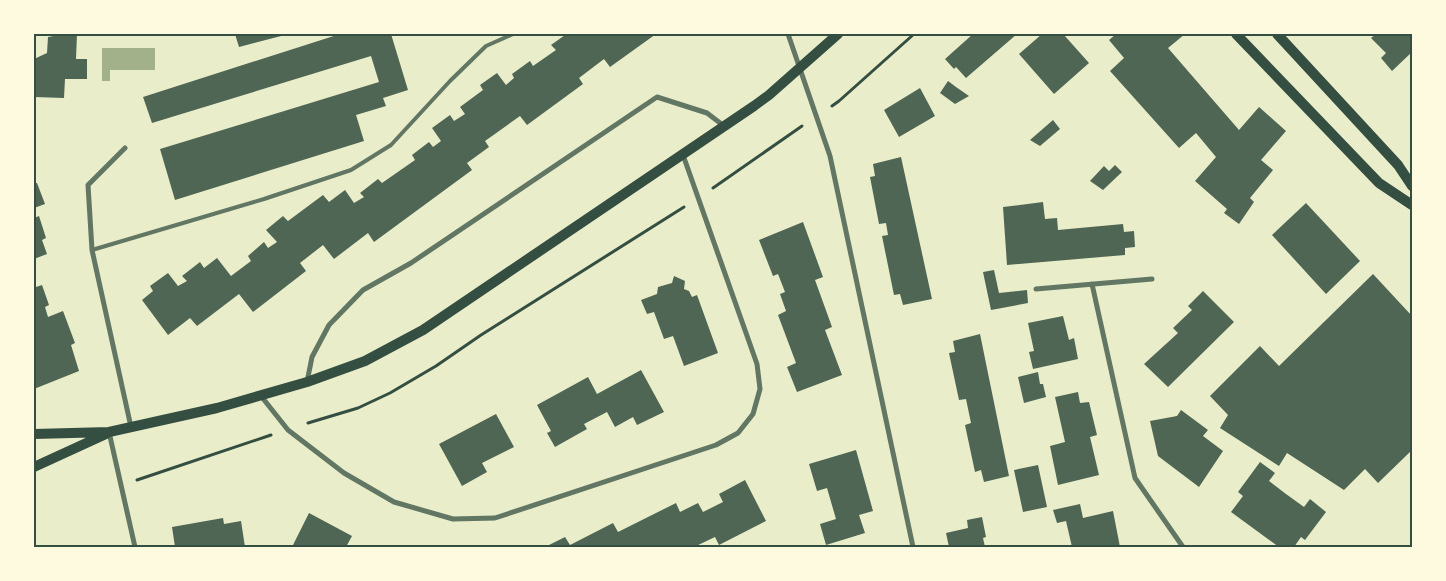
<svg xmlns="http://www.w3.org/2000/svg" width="1446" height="581" viewBox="0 0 1446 581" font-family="'Noto Serif',serif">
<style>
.water{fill:#a3b18a}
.building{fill:#4f6655}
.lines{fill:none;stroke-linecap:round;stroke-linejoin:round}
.path{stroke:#344e41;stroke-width:3}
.service{stroke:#617663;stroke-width:4}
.minor{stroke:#617663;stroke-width:5}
.secondary{stroke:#344e41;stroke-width:10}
.neatline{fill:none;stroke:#344e41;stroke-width:2}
</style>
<rect width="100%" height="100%" fill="#e9edc9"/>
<path class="water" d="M102 48H155V70H110V81H102Z"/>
<path class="building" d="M65 34H77L76 59H87V79H65L64 98 34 97V59L47 53 48 37Z
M235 34H289L239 47Z
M340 34H391L408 90 383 98 386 106 356 115 364 141 175 200 160 149 379 82 371 56 152 123 143 97Z
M564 34H656L610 67 604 59 579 78 583 84 527 125 520 116 485 141 489 147 467 163 472 170 374 242 368 233 334 259 323 245 300 263 306 271 253 312 239 294 197 326 190 318 168 335 142 300 153 291 150 286 168 273 178 286 187 281 182 276 200 262 204 268 217 258 231 276 251 261 248 256 264 242 268 248 277 242 266 230 283 216 288 221 323 195 329 202 345 190 354 203 364 197 360 193 378 179 382 183 415 160 412 155 429 142 433 147 441 141 432 128 450 115 454 121 465 114 460 107 483 90 480 85 497 73 506 85 514 78 512 74 530 61 533 66 556 50 551 45 565 35Z
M973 34H1017L966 78 956 67 954 69 945 59Z
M1042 34H1065L1064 35 1089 63 1054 94 1019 54Z
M1116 34H1185L1168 48 1239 130 1259 107 1286 131 1261 160 1273 170 1250 198 1254 202 1239 224 1224 213 1227 209 1195 181 1216 157 1196 133 1179 148 1110 71 1124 58 1109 40Z
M1376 34H1412V52L1392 71 1381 58 1386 53 1371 38Z
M948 81 956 87 969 96 955 104 940 93Z
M920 88 935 116 899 137 884 110Z
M1053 120 1060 129 1040 146 1030 140Z
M901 157 932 299 903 305 900 294 894 295 882 236 888 235 886 223 879 224 870 177 875 176 873 164Z
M1115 165 1122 172 1103 190 1090 181 1104 166 1109 171Z
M34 183H37L45 204 34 208Z
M1043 202 1045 219 1057 218 1058 230 1123 224 1124 232 1134 231 1135 247 1125 248V255L1007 265 1003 207Z
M1306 203 1360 261 1326 294 1272 235Z
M39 216 46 238 42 240 47 254 34 259V218Z
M803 222 823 277 815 280 832 327 825 330 842 375 797 392 787 367 796 363 778 315 786 311 780 294 785 292 778 274 773 276 759 240Z
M994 270 999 293 1027 290 1028 303 991 310 983 272Z
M1373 274 1412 316V450L1378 483 1365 469 1344 490 1287 453 1279 466 1220 428 1228 415 1210 396 1260 346 1279 366Z
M674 276 685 281 684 289 689 291 692 297 697 295 718 353 684 366 673 336 664 339 654 312 647 314 641 300 657 294 658 287 672 283Z
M34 280 36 287 42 285 49 305 45 307 48 317 63 311 75 343 71 345 79 371 34 389Z
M1203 291 1234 322 1168 387 1144 364 1178 333 1173 328 1192 310 1188 306Z
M1063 316 1069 340 1074 338 1078 359 1033 369 1029 352 1034 351 1028 323Z
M980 334 1009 476 984 482 981 470 975 472 965 425 971 423 966 399 959 400 949 353 955 352 953 341Z
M641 370 664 412 637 425 633 417 615 427 607 412 584 424 587 429 555 447 547 433 551 431 537 405 588 377 597 394Z
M1038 372 1040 384H1043L1046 397 1024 403 1018 377Z
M1078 392 1080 403 1089 402 1097 435 1090 437 1099 475 1058 485 1050 446 1065 442 1055 397Z
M1181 410 1208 430 1203 436 1223 451 1199 487 1158 456 1150 421 1177 416Z
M496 414 514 447 482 463 487 472 462 486 439 444Z
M856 450 873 511 859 515 865 533 826 545 820 524 836 519 827 488 817 491 809 464Z
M1260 462 1275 473 1269 481 1286 494 1304 507 1310 499 1326 512 1305 540 1301 537 1294 547H1279L1231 512 1243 496 1238 492Z
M1038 465 1047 507 1023 512 1014 470Z
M745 480 766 521 719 545 715 537 694 547H545L565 537 570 545 613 523 618 532 676 503 680 512 698 503 703 512 723 502 719 494Z
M1080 504 1083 518 1113 511 1120 547H1072L1066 521 1057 523 1053 510Z
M309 513 352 536 346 547H292Z
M982 517 986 537 983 538 985 547H949L946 533 968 528 967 520Z
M223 518 224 524 241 521 245 547H175L172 527Z"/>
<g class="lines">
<path class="path" d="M832 106 839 101 914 34
M713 188 802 126
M308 423 358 408 390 393 436 366 481 335 684 207
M137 480 271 435"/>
<path class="service" d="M92 250 264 199 351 170 391 145 450 81 486 46 513 34"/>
<path class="minor" d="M788 34 830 156 913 547
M125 148 88 185 92 250 131 427
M1092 284 1135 478 1183 547
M1036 289 1152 279
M307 382 312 357 329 325 363 290 411 263 657 97 707 113 724 126
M261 396 288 430 344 473 394 502 453 519 495 518 716 445 738 433 753 414 760 389 757 364 683 155
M109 432 135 547"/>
<path class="secondary" d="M1236 34 1379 183 1412 205
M1277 34 1398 165 1412 186
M34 434 109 432 217 408 307 382 365 361 423 330 754 106 769 95 838 34
M34 467 106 434"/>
</g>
<rect width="1446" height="581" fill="none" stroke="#fefae0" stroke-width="70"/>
<rect x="35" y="35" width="1376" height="511" class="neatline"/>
</svg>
